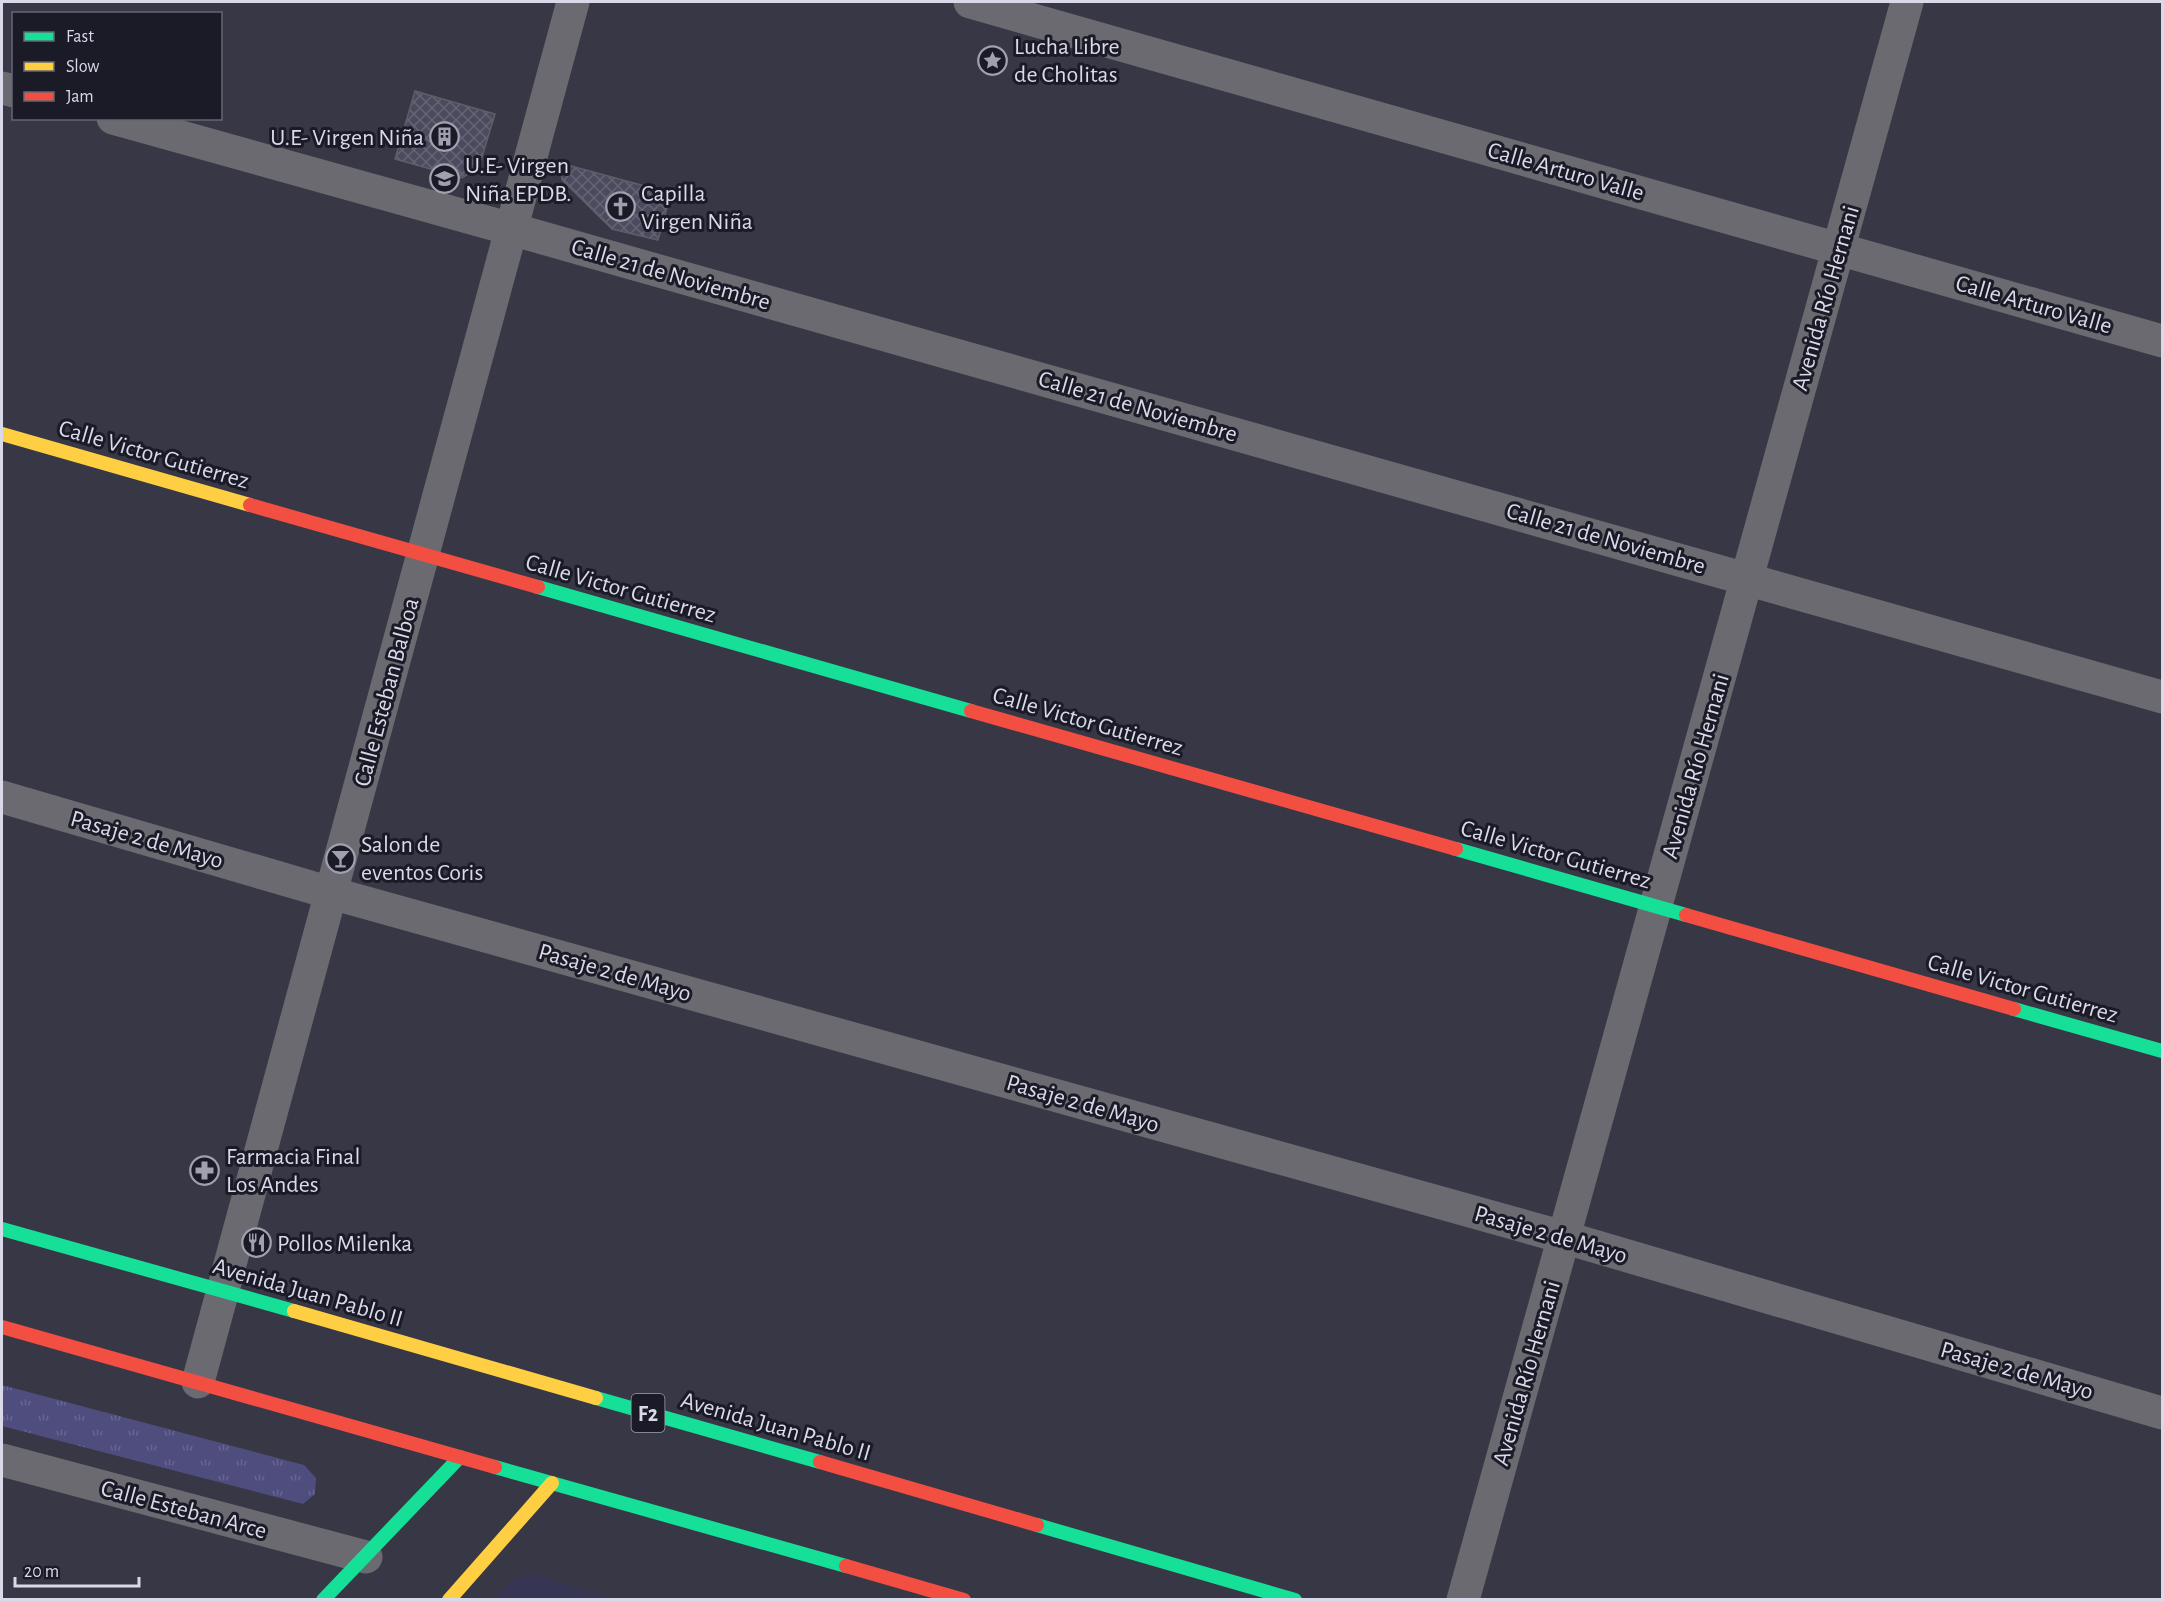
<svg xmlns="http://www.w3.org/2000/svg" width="2164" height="1601" viewBox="0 0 2164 1601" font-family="'Alegreya Sans',sans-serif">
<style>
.built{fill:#363654}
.grass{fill:url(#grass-tufts)}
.building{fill:url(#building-cross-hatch);stroke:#5e5e69;stroke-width:1.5}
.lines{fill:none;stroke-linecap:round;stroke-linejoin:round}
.street{stroke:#6a6a70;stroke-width:33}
.fast{stroke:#16e098;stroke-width:14}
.slow{stroke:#ffcf43;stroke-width:14}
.jam{stroke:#f24e42;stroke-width:14}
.labels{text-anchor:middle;stroke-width:6;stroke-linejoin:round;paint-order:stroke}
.shield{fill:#1a1b26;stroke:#a0a0af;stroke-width:1.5}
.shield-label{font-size:22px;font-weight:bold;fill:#d9d9ea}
.poi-label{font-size:24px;fill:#d9d9ea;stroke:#1a1b26;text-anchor:start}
.street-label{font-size:24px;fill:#d9d9ea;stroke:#1a1b26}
</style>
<defs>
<pattern id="grass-tufts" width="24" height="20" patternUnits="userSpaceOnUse" patternTransform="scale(1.5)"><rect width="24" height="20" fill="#4e4d7e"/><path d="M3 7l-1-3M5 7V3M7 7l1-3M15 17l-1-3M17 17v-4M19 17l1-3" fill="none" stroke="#676690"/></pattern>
<pattern id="building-cross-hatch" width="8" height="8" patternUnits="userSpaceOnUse" patternTransform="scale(1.5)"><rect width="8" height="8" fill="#4c4b5e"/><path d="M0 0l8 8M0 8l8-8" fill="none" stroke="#656475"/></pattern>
</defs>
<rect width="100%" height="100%" fill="#373745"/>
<path class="built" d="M532 1574 549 1579 615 1599H496L509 1583 517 1577Z"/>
<path class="grass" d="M2 1385 304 1465 316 1478 315 1494 303 1504 2 1426Z"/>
<path class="building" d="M415 91 495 114 479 167 462 178 395 159Z
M560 163 671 193 658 240 612 229 562 180Z"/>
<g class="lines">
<path class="street" d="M970 2 2162 341
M2 88 14 91
M113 118 511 229 2162 697
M2 797 331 893 1563 1237 2162 1413
M198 1382 573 2
M2 1460 366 1557
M1463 1600 1907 2"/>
<path class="fast" d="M538 587 971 711
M1456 849 1686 915
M2014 1009 2162 1051
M2 1229 294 1311
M596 1398 820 1462
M495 1467 846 1566
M1037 1525 1295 1600
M323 1600 460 1457"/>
<path class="slow" d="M2 434 250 505
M294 1311 596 1398
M449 1600 552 1483"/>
<path class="jam" d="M250 505 538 587
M971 711 1456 849
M1686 915 2014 1009
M2 1327 495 1467
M820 1462 1037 1525
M846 1566 964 1600"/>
</g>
<defs>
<symbol id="sight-ring" viewBox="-11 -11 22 22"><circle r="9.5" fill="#1a1b26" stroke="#a0a0b0" stroke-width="1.5"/><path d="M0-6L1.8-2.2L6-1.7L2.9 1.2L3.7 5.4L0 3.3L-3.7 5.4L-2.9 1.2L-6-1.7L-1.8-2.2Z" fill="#a0a0b0"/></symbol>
<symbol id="building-ring" viewBox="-11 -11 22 22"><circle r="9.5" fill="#1a1b26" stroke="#a0a0b0" stroke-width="1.5"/><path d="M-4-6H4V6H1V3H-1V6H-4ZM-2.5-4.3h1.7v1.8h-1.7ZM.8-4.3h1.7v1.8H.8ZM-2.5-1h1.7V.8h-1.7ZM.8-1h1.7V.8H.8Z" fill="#a0a0b0"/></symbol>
<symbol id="school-ring" viewBox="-11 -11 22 22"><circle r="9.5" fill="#1a1b26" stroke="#a0a0b0" stroke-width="1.5"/><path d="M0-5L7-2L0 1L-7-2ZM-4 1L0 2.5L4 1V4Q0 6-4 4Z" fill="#a0a0b0"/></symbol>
<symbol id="church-ring" viewBox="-11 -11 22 22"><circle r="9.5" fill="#1a1b26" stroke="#a0a0b0" stroke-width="1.5"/><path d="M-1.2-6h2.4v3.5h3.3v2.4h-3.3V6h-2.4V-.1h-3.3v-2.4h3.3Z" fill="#a0a0b0"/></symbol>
<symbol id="bar-ring" viewBox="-11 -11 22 22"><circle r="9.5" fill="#1a1b26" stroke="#a0a0b0" stroke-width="1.5"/><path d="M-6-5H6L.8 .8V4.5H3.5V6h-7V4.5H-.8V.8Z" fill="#a0a0b0"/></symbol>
<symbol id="pharmacy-ring" viewBox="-11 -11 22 22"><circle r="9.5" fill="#1a1b26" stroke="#a0a0b0" stroke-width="1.5"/><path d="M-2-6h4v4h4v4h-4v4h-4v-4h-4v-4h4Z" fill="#a0a0b0"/></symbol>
<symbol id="restaurant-ring" viewBox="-11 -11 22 22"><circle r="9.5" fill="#1a1b26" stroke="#a0a0b0" stroke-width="1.5"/><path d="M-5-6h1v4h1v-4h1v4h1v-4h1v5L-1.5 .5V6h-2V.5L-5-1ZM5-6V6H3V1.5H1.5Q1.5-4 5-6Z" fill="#a0a0b0"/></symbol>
</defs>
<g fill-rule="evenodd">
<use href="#sight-ring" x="976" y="44" width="33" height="33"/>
<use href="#building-ring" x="428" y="120" width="33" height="33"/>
<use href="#school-ring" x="428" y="162" width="33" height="33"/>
<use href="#church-ring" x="604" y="190" width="33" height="33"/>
<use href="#bar-ring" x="324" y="842" width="33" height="33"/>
<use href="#pharmacy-ring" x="188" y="1154" width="33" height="33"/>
<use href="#restaurant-ring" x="240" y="1226" width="33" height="33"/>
</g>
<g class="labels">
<rect class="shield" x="631.5" y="1394" width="33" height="38" rx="4.5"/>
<g class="shield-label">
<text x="648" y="1421">F2</text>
</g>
<g class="poi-label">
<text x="1014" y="54">Lucha Libre<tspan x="1014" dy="28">de Cholitas</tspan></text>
<text x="424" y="145" text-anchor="end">U.E- Virgen Niña</text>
<text x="465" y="173">U.E- Virgen<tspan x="465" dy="28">Niña EPDB.</tspan></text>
<text x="641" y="201">Capilla<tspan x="641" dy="28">Virgen Niña</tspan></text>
<text x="361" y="852">Salon de<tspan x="361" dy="28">eventos Coris</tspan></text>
<text x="226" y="1164">Farmacia Final<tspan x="226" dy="28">Los Andes</tspan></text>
<text x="277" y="1251">Pollos Milenka</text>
</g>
<g class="street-label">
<text transform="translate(1566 171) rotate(16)" y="8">Calle Arturo Valle</text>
<text transform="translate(671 274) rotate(16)" y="8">Calle 21 de Noviembre</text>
<text transform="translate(1825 298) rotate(-74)" y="8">Avenida Río Hernani</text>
<text transform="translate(2034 304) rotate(16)" y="8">Calle Arturo Valle</text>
<text transform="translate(1138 406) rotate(16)" y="8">Calle 21 de Noviembre</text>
<text transform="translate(154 454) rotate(16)" y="8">Calle Victor Gutierrez</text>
<text transform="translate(1606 538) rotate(16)" y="8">Calle 21 de Noviembre</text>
<text transform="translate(621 588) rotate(16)" y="8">Calle Victor Gutierrez</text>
<text transform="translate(386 692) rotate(-75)" y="8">Calle Esteban Balboa</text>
<text transform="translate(1088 721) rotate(16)" y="8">Calle Victor Gutierrez</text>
<text transform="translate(1695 766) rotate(-74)" y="8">Avenida Río Hernani</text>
<text transform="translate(147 839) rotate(16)" y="8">Pasaje 2 de Mayo</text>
<text transform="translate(1556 854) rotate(16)" y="8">Calle Victor Gutierrez</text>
<text transform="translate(615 972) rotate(16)" y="8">Pasaje 2 de Mayo</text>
<text transform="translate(2023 988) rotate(16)" y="8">Calle Victor Gutierrez</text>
<text transform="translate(1083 1103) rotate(16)" y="8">Pasaje 2 de Mayo</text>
<text transform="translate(1551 1234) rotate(16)" y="8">Pasaje 2 de Mayo</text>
<text transform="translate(308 1292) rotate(16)" y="8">Avenida Juan Pablo II</text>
<text transform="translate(2017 1370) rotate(16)" y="8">Pasaje 2 de Mayo</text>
<text transform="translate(1526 1373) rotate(-74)" y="8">Avenida Río Hernani</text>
<text transform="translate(776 1426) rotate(16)" y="8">Avenida Juan Pablo II</text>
<text transform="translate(184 1509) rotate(15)" y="8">Calle Esteban Arce</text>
</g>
</g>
<rect width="2164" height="1601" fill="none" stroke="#d9d9ea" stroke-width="6"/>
<rect x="12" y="12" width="210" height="108" fill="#1a1b26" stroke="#666774" stroke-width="1.5"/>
<rect x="24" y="32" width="30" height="9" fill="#16e098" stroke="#666774" stroke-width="1.5"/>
<text x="66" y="42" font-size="18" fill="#d9d9ea">Fast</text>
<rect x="24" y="62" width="30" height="9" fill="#ffcf43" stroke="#666774" stroke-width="1.5"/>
<text x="66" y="72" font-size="18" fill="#d9d9ea">Slow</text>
<rect x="24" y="92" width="30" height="9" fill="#f24e42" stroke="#666774" stroke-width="1.5"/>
<text x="66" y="102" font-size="18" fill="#d9d9ea">Jam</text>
<path d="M15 1577v9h124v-9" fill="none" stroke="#d9d9ea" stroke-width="3"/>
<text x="24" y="1577" font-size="18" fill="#d9d9ea" stroke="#1a1b26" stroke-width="4.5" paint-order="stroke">20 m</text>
</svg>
